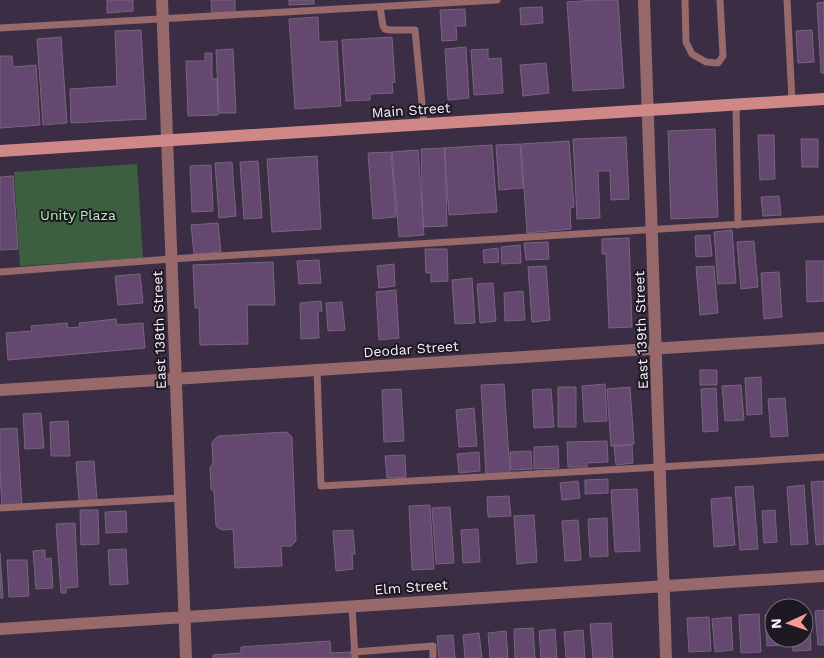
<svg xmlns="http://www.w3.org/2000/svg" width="824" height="658" viewBox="0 0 824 658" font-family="'Work Sans',sans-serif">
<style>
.green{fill:#3c603f}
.building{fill:#64486f;stroke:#77657e}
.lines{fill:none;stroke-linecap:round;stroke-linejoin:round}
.lane{stroke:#97696a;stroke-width:7}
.street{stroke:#97696a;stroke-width:12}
.secondary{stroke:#cf8788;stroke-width:12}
.labels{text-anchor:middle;stroke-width:4;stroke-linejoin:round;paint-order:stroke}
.street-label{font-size:14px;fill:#f8f2fe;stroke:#1e1822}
.park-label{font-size:14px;fill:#b4f3b9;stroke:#1e1822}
</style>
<rect width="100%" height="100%" fill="#3a2d44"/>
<path class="green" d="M137 164 143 258 20 266 14 172Z"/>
<path class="building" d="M107 0H133V11L107 13Z
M211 0H235V12L212 13Z
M289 0H314V4L289 5Z
M597 0H618L624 88 573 91 567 2Z
M824 2V73H821L817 3Z
M542 7 543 23 521 25 520 8Z
M465 9 466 26H456L457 40 442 41 440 10Z
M318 17 319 42 337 41 341 106 295 109 289 19Z
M141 30 146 119 71 123 70 89 117 86 115 31Z
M812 30 814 62 798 63 796 31Z
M61 37 67 123 43 125 37 39Z
M392 37 395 82 392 83 393 93 370 94V100L346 101 342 40Z
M466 47 469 98 448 100 445 49Z
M233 49 236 113H219L216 50Z
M488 49V59L501 58 503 93 474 95 471 50Z
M205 53H212V79H217L218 115 188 116 186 61H205Z
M0 56H12L13 67 36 65 40 125 0 128Z
M546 63 549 93 523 96 520 65Z
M715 129 718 217 671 219 668 131Z
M758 135H774L775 179 760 180Z
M626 137 629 199 611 200 610 171H598L600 218 577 219 573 139Z
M801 139H818V167H802Z
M569 141 574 207 570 208 571 229 527 233 521 144Z
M520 144 523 188 499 190 496 145Z
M492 145 497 212 449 215 444 148Z
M445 148 447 226 423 227 421 149Z
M418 150 424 235 399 237 392 152Z
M391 152 396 217 373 219 368 153Z
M317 156 321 229 272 232 267 159Z
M258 161 262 218 244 219 240 162Z
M232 162 236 216 219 218 215 163Z
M211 165 213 211 192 212 190 166Z
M13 176 18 249 0 250V177Z
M779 196 781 215 763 216 761 197Z
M218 223 221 252 194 254 191 225Z
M732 230 736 283 718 284 714 232Z
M710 235 712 256 696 257 695 236Z
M629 238 632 327 609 328 606 254H602V239Z
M754 241 758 287 741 289 737 242Z
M548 242 549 259 526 260 524 243Z
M520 245 521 263 502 264 501 247Z
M498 248 499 262 484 263 483 250Z
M425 249H447L448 281 431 282V273H426Z
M319 260 321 283 299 284 297 261Z
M806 261H824V301L807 302Z
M273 262 275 305H247L248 344 200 345 199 308H195L193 265Z
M394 264 395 286 379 288 377 266Z
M546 266 550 320 532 322 528 267Z
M714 266 718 313 700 315 696 267Z
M779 272 782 317 764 319 761 273Z
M140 274 143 303 118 305 115 276Z
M472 278 475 323 455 324 452 280Z
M493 283 496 321 480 323 477 284Z
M396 290 399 338 379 340 376 292Z
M523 291 525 320 505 321 504 293Z
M321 301 322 311H318L319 338 301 339 300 303Z
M342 302 345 330 328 331 326 303Z
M116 319 117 325 143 323 145 348 8 360 6 333 32 331 31 326 67 323 68 328 80 327 79 323Z
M700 370H717V385H700Z
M761 377 762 414 747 415 745 378Z
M504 384 510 473 486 474 481 385Z
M605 384 607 421 584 422 582 386Z
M741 385 744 420 725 421 722 386Z
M558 387H576V427H558Z
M630 387 634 444 611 446 607 389Z
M716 388 718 431 703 432 701 389Z
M401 389 404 441 384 442 382 390Z
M551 389 554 427 534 428 532 390Z
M785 398 788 436 771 437 768 399Z
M474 408 477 446 459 447 456 410Z
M41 413 44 448 25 449 23 414Z
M68 421 70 456H51L50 422Z
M17 428 22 506 2 507 0 473V429Z
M287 432 292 437 296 541 291 546H281L282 566 235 568 233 529 222 530 216 526 214 491 211 489 210 467 213 464 212 442 218 436Z
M607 441 608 462 587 463V467H568L567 442Z
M632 445 633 463 616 465 614 446Z
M558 446 559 468 534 469V447Z
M531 451 532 469 511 470 510 452Z
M479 452 480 471 459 473 457 454Z
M405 455 406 477 387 478 385 456Z
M94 461 97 500 79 501 76 462Z
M608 479V493L585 494V480Z
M578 481 580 498 562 500 560 483Z
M824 481V544L816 545 811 482Z
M804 485 808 544 791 545 787 487Z
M753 486 758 549 740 550 735 487Z
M637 489 640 551 615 552 611 490Z
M509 496 511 516 488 517 487 497Z
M731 497 735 545 714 547 711 499Z
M430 505 434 569 412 570 409 506Z
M450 507 454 563 436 564 432 508Z
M80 510H98L99 544 81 545Z
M775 510 777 542 764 543 762 511Z
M126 511 127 532 106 533 105 512Z
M534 515 537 562 517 564 514 516Z
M607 518 608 556 590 557 588 519Z
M578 520 581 560 565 561 562 521Z
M75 523 78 587 66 588V593H61L56 524Z
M478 529 480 562 463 563 461 530Z
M353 530 355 554H352L353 569 336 571 333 531Z
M126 549 128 584 110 585 108 550Z
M45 550V559L51 558 53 588 36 589 33 551Z
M0 553 3 598H0Z
M7 560H27L29 596 9 597Z
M824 610V645H818L815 611Z
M804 612H809L811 650 793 651 792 638H804Z
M759 614 761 652 741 653 739 615Z
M774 614V638H785V645L767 646 765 615Z
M709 617 711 651 689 652 687 618Z
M731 617 733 650 715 652 712 619Z
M611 623 613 658H593L590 624Z
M533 628 535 658H515L514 629Z
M555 629 557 658H541L539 631Z
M583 630 585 658H566L564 632Z
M506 631 508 658H490L488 633Z
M479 633 482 658H465L463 635Z
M453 635 455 658H439L437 636Z
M330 641 331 653 350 652 351 658H213V655L241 653V647Z"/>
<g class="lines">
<path class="lane" d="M685 0 686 42 692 54 706 62 718 63 723 56 720 0
M787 0 792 101
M380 7 383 26 385 29 390 30H415L424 124
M0 28 497 0
M736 104 738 225
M0 272 171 259 824 219
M317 370 321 486 660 467 824 457
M0 508 180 498
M352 606 355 658
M354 652 433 646V658"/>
<path class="street" d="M162 0 186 658
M644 0 666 658
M0 390 824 338
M0 629 824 576"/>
<path class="secondary" d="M0 151 824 99"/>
</g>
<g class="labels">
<g class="street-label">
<text transform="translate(411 110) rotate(-4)" y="5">Main Street</text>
<text transform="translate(159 330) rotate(-92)" y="5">East 138th Street</text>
<text transform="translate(641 330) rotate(-92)" y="5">East 139th Street</text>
<text transform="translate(411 349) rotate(-4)" y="5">Deodar Street</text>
<text transform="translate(411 587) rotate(-4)" y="5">Elm Street</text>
</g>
<g class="park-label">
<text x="78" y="220">Unity Plaza</text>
</g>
</g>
<g transform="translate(789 623) rotate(267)"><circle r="24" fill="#1e1822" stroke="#756f7a"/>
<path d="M0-4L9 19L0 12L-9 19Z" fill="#f59c94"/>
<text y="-8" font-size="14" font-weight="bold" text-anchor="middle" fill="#f8f2fe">N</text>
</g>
</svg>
